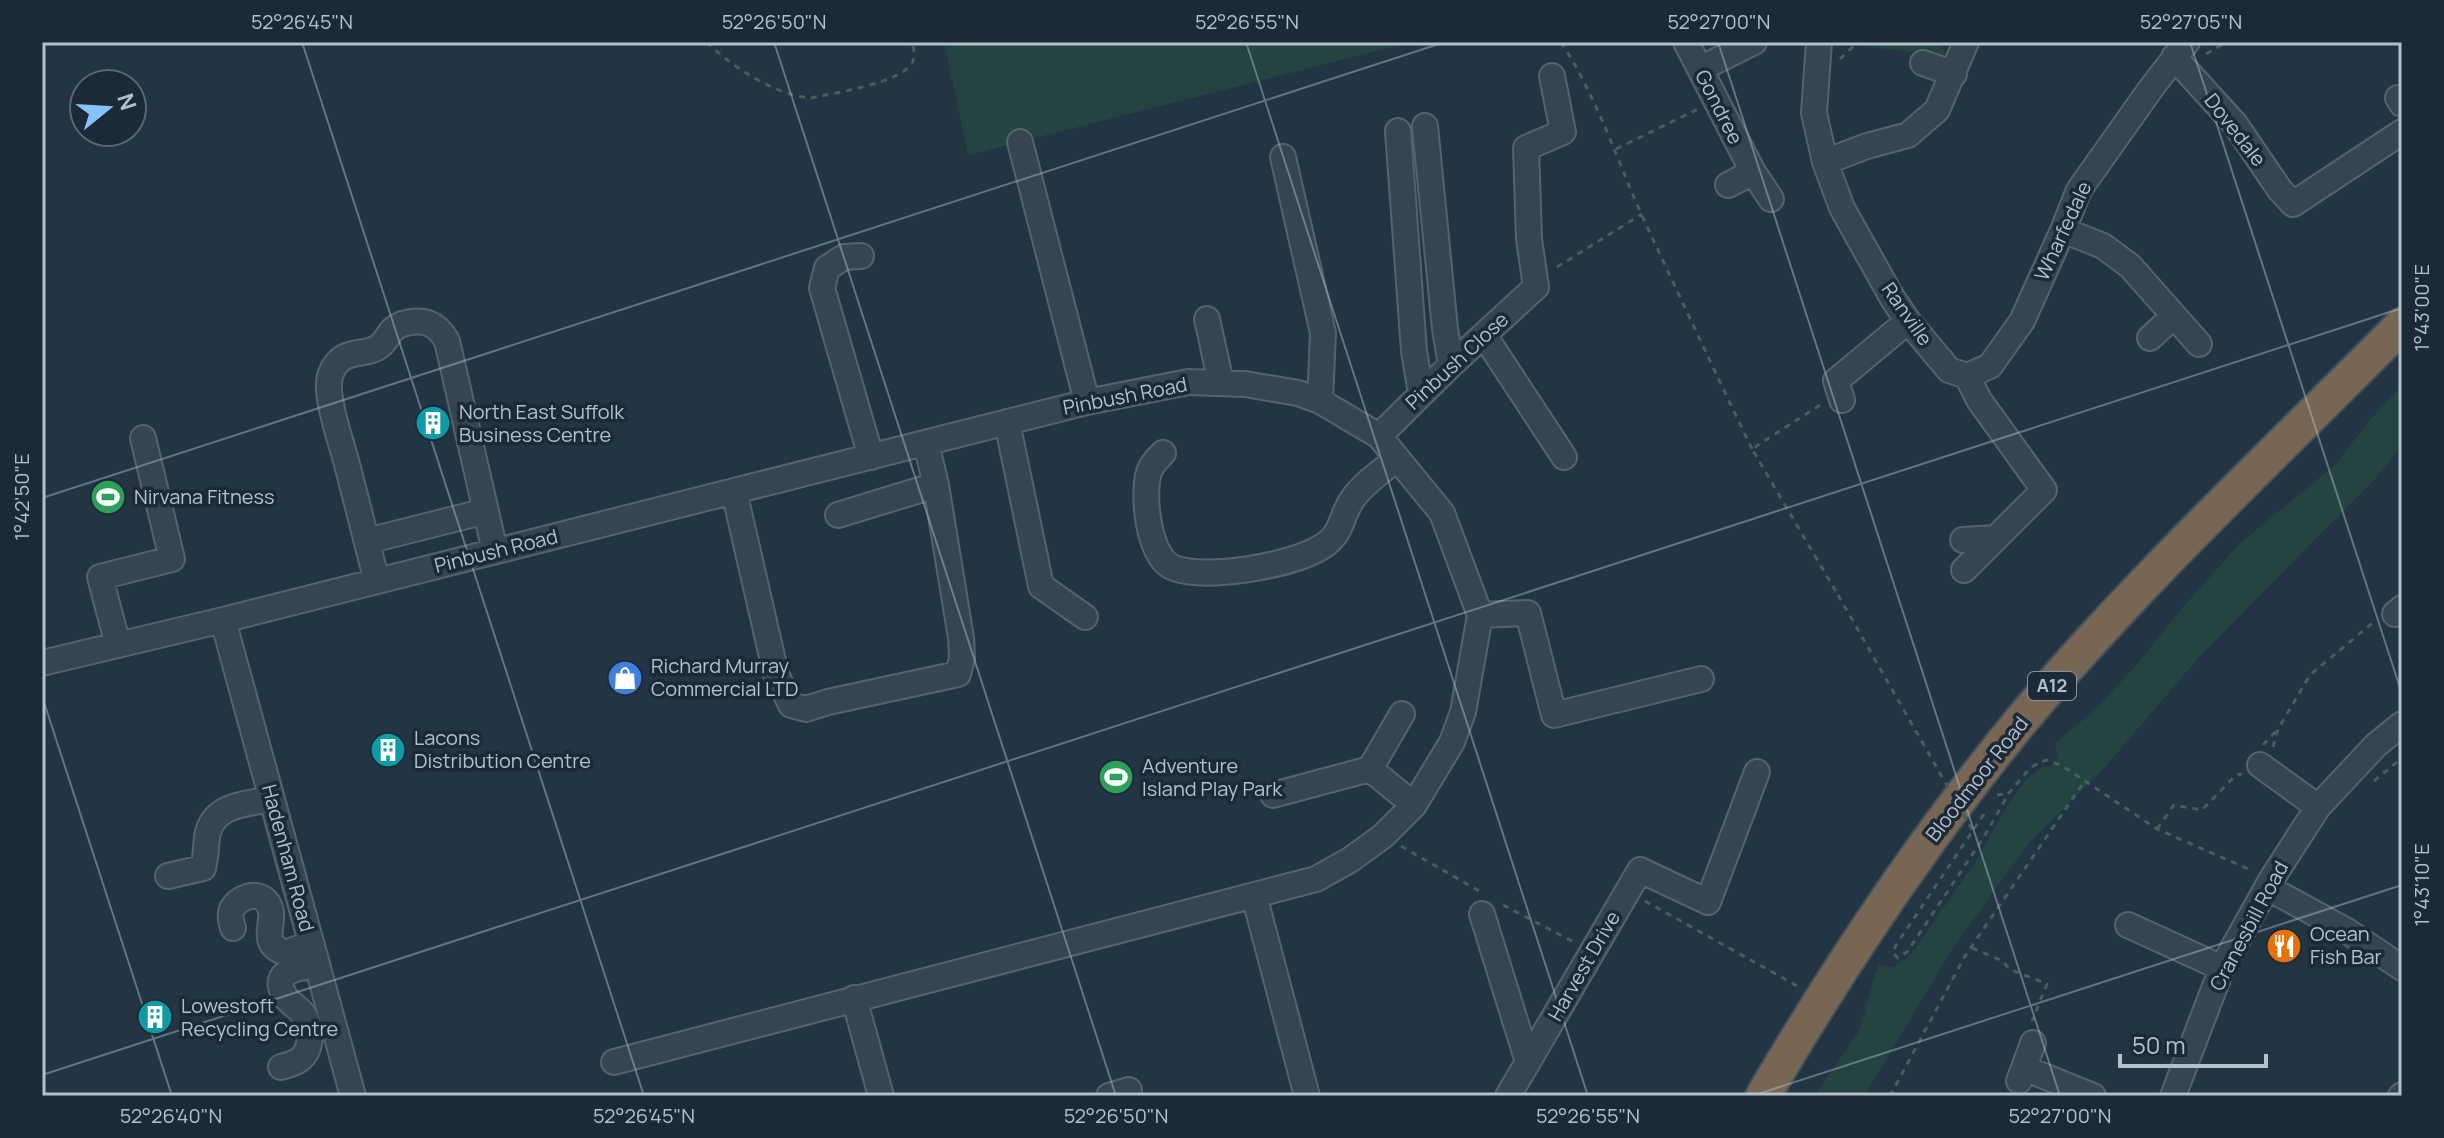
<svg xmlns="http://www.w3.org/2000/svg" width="2444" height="1138" viewBox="0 0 2444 1138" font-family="Manrope,sans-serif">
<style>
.green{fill:#254343}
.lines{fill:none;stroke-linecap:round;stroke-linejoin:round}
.minor-casing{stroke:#55636f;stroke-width:28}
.highway-casing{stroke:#42505c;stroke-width:38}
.path{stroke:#435f5f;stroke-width:3;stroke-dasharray:6 6;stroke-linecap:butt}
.minor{stroke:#374551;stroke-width:24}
.highway{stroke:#786654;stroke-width:34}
.path-bridge{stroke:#435f5f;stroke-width:3;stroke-dasharray:6 6;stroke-linecap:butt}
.ticks{fill:none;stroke:#b4c0cc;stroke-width:2;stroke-opacity:0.45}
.labels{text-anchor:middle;stroke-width:7;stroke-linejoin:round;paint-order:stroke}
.shield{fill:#1c2a37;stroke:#86939f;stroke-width:2}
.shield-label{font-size:18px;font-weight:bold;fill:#b4c0cc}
.street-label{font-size:20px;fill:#b4c0cc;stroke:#1c2a37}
.poi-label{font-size:20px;fill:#b4c0cc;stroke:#1c2a37;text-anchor:start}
.neatline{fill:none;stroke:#b4c0cc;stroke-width:3}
.ticks-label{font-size:20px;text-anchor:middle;fill:#b4c0cc}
</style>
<rect width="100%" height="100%" fill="#233442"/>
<path class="green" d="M944 42H1412L968 155Z
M1872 42H1941L1946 57 1871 47Z
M2402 385V446L2376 478 2201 655 2106 766 2029 843 1951 951 1864 1096H1814L1858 1033 1878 965 1893 967 1910 956 1974 864 2006 808 2025 781 2042 767H2051L2057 755 2055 743 2096 709 2138 663 2183 607 2240 543 2334 466 2370 420Z"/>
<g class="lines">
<defs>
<path id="minor" d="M1686 42 1753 172 1771 199
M1819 42 1814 113 1825 162 1842 208 1893 299 1908 321 1949 370 1967 376 1979 400 2044 490 1996 538 1963 540
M2174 57 2235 124 2280 190 2293 204 2402 132
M1923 63 1954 74
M1700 69 1754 42
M2398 98 2402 104
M1425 126 1445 329 1451 365
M1398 131 1414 351 1421 394
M1020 142 1087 402
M1283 157 1323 333 1320 401
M1825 162 1867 146 1908 135 1937 110 1966 42
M1728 185 1753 172
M2063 230 2103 246 2130 266 2199 344
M861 256 844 257 827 268 822 288 871 457
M1207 319 1221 383
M1484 335 1564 457
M2150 338 2174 316
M1967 376 1990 366 2022 321 2063 230 2079 190 2152 87 2187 42
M1842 400 1836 381 1908 321
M1007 422 1041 586 1085 617
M1379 436 1451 365 1536 287 1529 239 1526 148 1563 132 1552 76
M1163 453C1157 459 1152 464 1149 472 1142 495 1148 558 1174 568 1206 580 1288 566 1318 549 1343 536 1339 520 1352 500 1362 484 1383 471 1397 458
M734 491 776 674 791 705 806 709 828 702 958 674 962 658 961 638 936 485
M838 515 936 485 926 443
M367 541 486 511
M1964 570 1996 538
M377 581C366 540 356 498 345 457 339 436 331 413 329 391 328 381 330 371 337 363 348 349 369 356 381 345 390 336 389 329 402 324 423 318 436 322 447 341L495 551
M2395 614 2402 608
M1480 615 1528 613 1554 715 1701 679
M223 620 353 1096
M118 645 100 577 172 559 143 438
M42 663 223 620 1087 402 1188 382 1245 384 1298 393 1320 401 1379 436 1442 513 1480 615 1463 712 1452 742 1414 805 1383 836 1350 860 1316 879 614 1062
M2260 765 2318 807
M1370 769 1402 714
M1273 795 1370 769 1414 805
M168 876 203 868C206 857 206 847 207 837 212 804 246 804 272 799
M2268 888 2347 931 2402 968
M1254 895 1307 1096
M1482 914 1528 1062
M2128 925 2222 968
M233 928C231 922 229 915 232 909 238 898 255 891 265 900 283 918 253 942 286 953L311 943
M854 998 881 1096
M281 1067C287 1065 294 1064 299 1060 313 1050 312 1026 303 1014 298 1007 289 1003 285 996 269 970 300 967 317 966
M2024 1068 2093 1096
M2019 1081 2033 1043
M1109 1096 1129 1090
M1508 1096 1640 870 1708 902 1757 772
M2173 1096 2222 968 2271 880 2318 807 2376 745 2402 724
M2401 1096 2402 1095"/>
<path id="highway" d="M1763 1096C1840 965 1923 840 2020 722 2138 581 2273 455 2402 325"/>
</defs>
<use href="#minor" class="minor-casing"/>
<use href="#highway" class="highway-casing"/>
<path class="path" d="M707 42C730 66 777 96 811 98 833 93 904 83 913 61 915 55 914 48 912 42
M1561 42C1597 97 1616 158 1643 218 1679 295 1715 372 1752 449
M2206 54 2227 42
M1840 59 1858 42
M1616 149 1698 109
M1557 267 1642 214
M1820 405 1752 449 1838 595
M2263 745 2277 730
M2273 747 2278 729 2310 675 2376 620
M2374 781 2402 758
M1997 795 2009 793
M1984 814 1896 945 1893 953 1898 958 1907 952 1984 837 2009 793 2031 767 2046 760 2061 765 2157 829 2253 871
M2157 829 2174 805 2202 810 2236 775 2242 774
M1401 846 1481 892
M1645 901 1799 987
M1503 905 1574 942
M1972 948 2003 961 2009 969 2047 984 2032 1021
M1890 1096 1965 956 2084 782"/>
<use href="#minor" class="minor"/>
<use href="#highway" class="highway"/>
<path class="path-bridge" d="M1838 595 1973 831"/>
</g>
<path class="ticks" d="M302 42 644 1096M774 42 1116 1096M1246 42 1588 1096M1718 42 2060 1096M2190 42 2402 694M42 498 1445 42M42 696 172 1096M42 1075 2402 308M1752 1096 2402 885"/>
<defs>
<symbol id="building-disc" viewBox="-11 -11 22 22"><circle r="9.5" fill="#0f9aa8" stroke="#1c2a37"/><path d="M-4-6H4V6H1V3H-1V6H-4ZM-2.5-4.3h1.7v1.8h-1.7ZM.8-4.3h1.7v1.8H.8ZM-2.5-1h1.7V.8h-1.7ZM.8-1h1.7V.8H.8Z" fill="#fff"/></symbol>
<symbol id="stadium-disc" viewBox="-11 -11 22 22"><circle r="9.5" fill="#2e9e5b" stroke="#1c2a37"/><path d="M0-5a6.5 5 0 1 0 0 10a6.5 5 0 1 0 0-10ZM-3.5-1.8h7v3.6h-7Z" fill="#fff"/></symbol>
<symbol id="shop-disc" viewBox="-11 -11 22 22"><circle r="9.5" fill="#3f7fe0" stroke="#1c2a37"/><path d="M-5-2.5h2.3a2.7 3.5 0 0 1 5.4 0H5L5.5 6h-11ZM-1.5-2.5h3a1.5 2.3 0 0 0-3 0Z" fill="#fff"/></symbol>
<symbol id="restaurant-disc" viewBox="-11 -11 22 22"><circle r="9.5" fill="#e8710a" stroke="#1c2a37"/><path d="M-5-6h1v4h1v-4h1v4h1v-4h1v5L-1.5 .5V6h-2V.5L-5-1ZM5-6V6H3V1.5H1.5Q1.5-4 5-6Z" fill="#fff"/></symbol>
</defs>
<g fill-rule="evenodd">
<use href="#building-disc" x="413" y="403" width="40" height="40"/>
<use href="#stadium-disc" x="88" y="477" width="40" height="40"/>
<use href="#shop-disc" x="605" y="658" width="40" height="40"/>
<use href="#building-disc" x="368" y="730" width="40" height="40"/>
<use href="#stadium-disc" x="1096" y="757" width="40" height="40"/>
<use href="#restaurant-disc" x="2264" y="926" width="40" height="40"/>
<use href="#building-disc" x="135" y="997" width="40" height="40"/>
</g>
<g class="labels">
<rect class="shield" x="2028" y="672" width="48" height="28" rx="6"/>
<g class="shield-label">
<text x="2052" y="692">A12</text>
</g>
<g class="street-label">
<text transform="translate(1719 107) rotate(63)" y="7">Gondree</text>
<text transform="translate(2235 130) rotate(52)" y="7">Dovedale</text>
<text transform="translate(2063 231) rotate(-65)" y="7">Wharfedale</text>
<text transform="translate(1907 314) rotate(55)" y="7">Ranville</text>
<text transform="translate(1457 361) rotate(-43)" y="7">Pinbush Close</text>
<text transform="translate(1125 396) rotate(-11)" y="7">Pinbush Road</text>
<text transform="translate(496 551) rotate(-14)" y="7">Pinbush Road</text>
<text transform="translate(1977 779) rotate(-52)" y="7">Bloodmoor Road</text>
<text transform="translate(288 858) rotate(75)" y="7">Hadenham Road</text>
<text transform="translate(2249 926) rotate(-62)" y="7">Cranesbill Road</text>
<text transform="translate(1584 966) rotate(-60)" y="7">Harvest Drive</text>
</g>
<g class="poi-label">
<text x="459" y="419">North East Suffolk<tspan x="459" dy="23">Business Centre</tspan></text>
<text x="134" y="504">Nirvana Fitness</text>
<text x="651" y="673">Richard Murray<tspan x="651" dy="23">Commercial LTD</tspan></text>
<text x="414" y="745">Lacons<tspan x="414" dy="23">Distribution Centre</tspan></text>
<text x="1142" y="773">Adventure<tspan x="1142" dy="23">Island Play Park</tspan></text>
<text x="2310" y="941">Ocean<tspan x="2310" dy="23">Fish Bar</tspan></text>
<text x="181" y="1013">Lowestoft<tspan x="181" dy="23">Recycling Centre</tspan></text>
</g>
</g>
<rect width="2444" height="1138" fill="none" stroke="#1c2a37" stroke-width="88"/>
<g transform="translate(108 108) rotate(72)"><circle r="38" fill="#1c2a37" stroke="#596673" stroke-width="2"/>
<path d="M0-6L14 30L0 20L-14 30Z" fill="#86c2ff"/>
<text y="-12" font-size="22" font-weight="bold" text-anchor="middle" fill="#b4c0cc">N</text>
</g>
<path d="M2120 1054v12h146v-12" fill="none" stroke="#b4c0cc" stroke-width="4"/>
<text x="2132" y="1054" font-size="24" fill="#b4c0cc" stroke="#1c2a37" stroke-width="6" paint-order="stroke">50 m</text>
<rect x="44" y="44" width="2356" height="1050" class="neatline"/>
<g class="ticks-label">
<text x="302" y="29">52°26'45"N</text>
<text x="774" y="29">52°26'50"N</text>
<text x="1247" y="29">52°26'55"N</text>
<text x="1719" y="29">52°27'00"N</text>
<text x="2191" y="29">52°27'05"N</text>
<text transform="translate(2422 308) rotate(-90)" y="7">1°43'00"E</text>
<text transform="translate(22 497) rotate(-90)" y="7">1°42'50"E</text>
<text transform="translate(2422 885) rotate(-90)" y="7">1°43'10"E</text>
<text x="171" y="1123">52°26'40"N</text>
<text x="644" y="1123">52°26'45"N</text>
<text x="1116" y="1123">52°26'50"N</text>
<text x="1588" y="1123">52°26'55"N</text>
<text x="2060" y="1123">52°27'00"N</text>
</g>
</svg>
